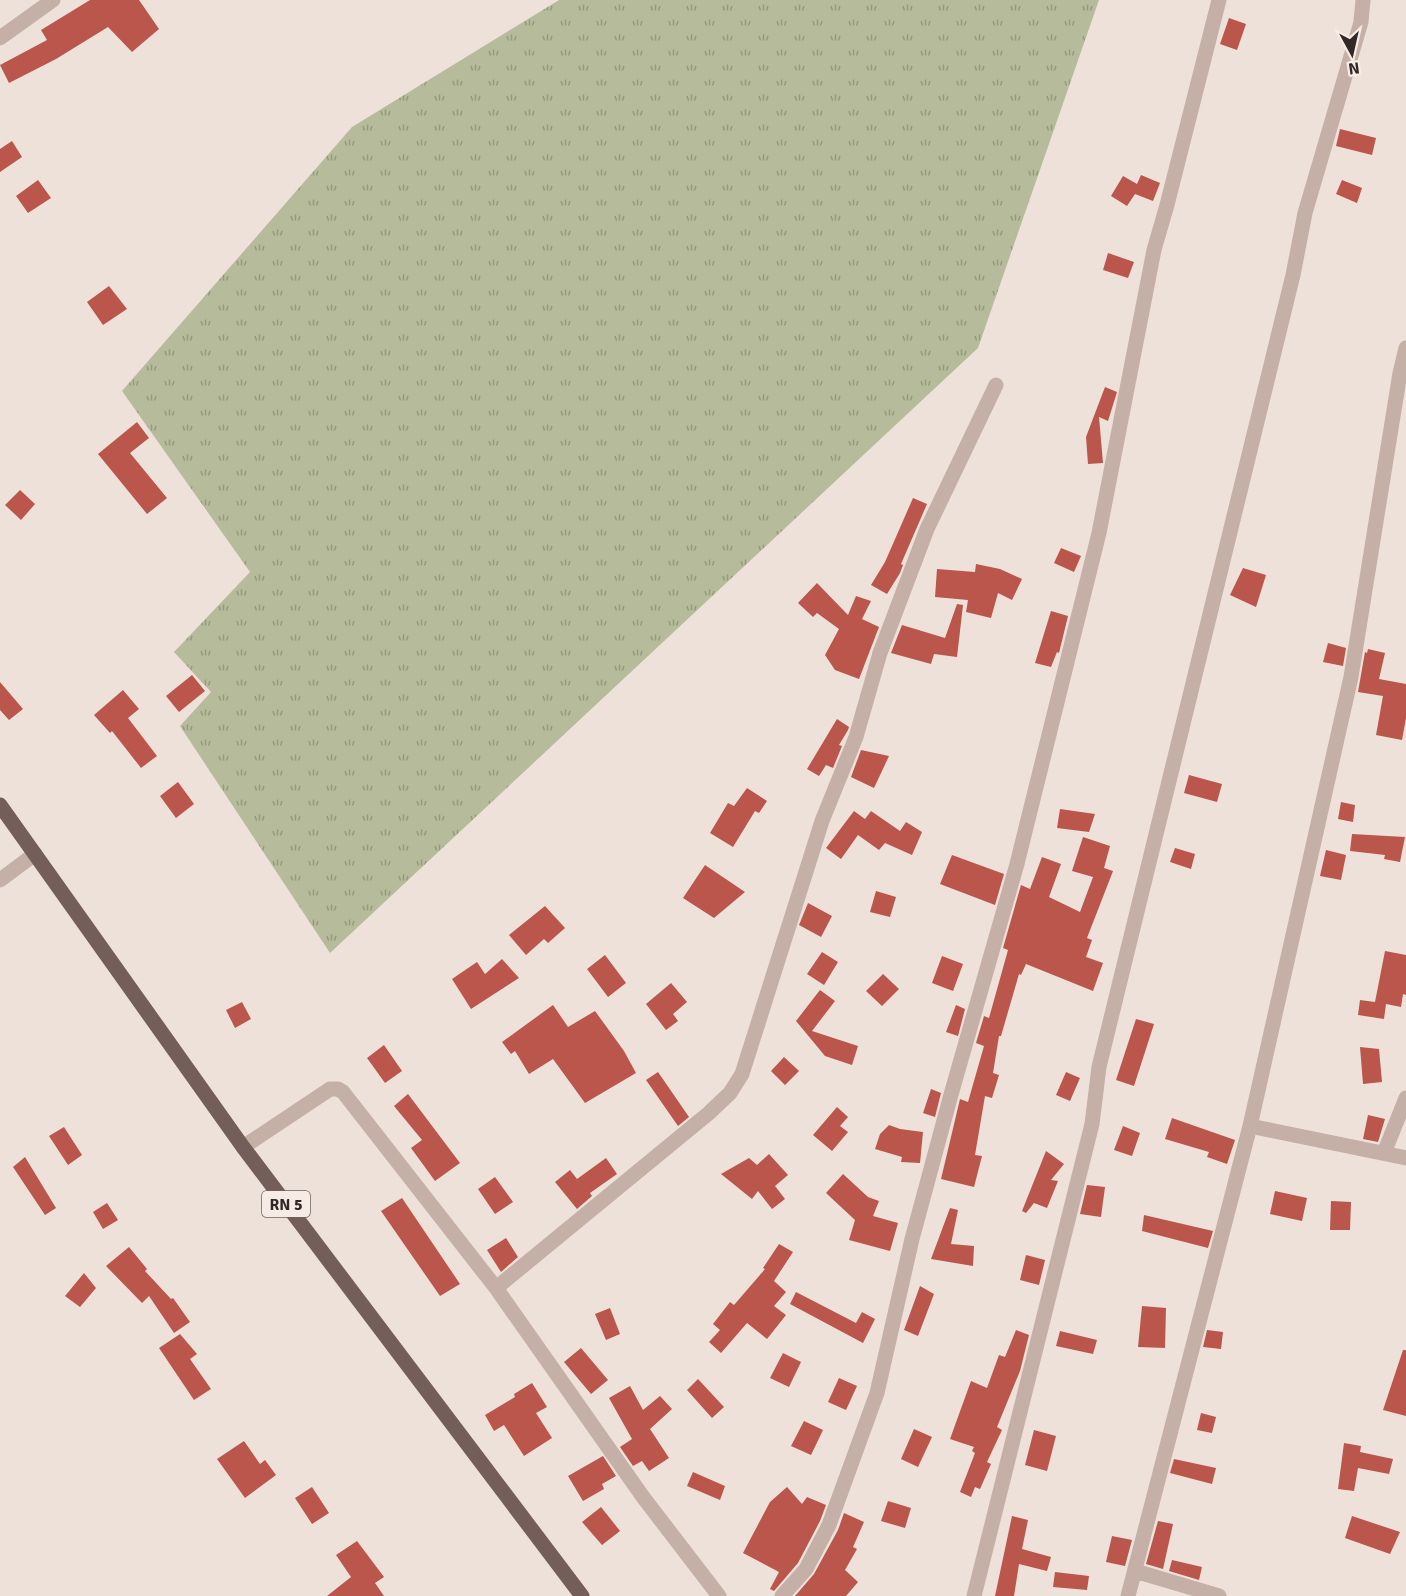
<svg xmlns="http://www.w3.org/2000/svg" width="1406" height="1596" viewBox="0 0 1406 1596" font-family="Signika,sans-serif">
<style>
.grass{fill:url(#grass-tufts)}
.building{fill:#ba564b}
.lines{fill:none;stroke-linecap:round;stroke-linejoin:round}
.street{stroke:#c5b0a7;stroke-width:15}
.primary{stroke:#735e59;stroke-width:15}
.labels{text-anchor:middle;stroke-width:5;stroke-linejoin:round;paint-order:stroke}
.shield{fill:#f7ece5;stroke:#6d635f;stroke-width:1.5}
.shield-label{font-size:16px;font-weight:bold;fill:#322826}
</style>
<defs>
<pattern id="grass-tufts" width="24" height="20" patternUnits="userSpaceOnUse" patternTransform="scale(1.5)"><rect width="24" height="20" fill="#b6bc9b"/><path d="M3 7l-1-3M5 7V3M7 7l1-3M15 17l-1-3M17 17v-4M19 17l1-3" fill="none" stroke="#95997e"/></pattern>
</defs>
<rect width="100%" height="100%" fill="#eee1d9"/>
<path class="grass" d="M559 0H1099L978 348 330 953 180 726 211 692 174 652 250 572 122 391 352 127Z"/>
<path class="building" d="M90 0H139L159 29 132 52 108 27 56 59 9 83 0 65 47 40 41 30Z
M1229 18 1246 24 1237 50 1220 44Z
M1340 129 1376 138 1372 155 1336 146Z
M12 141 22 157 0 172V149Z
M1141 175 1160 183 1153 201 1135 194 1127 206 1111 196 1123 176 1137 184Z
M38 180 51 198 28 213 16 196Z
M1342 180 1362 188 1357 203 1336 194Z
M1108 253 1134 262 1128 278 1103 270Z
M109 286 127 309 103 325 87 302Z
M1105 387 1117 392 1108 421 1099 417 1103 463 1088 464 1086 437Z
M137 422 149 438 130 453 167 498 147 514 98 454Z
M20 490 35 504 21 520 5 505Z
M913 498 927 504 901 564 903 565 900 573 887 594 871 585 885 562Z
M1061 548 1081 556 1074 572 1054 563Z
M976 564 1000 569 1022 579 1012 600 998 593 991 618 966 612 968 600 935 597 937 569 975 572Z
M1243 568 1266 575 1256 607 1230 595Z
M817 583 848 615 856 596 871 601 862 619 879 627 859 679 835 670 825 655 839 629 817 613 813 617 798 603Z
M957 604 963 605 957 657 934 654 931 664 891 653 902 625 945 638Z
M1051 611 1068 616 1059 653 1057 652 1051 667 1035 663Z
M1328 643 1346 648 1343 666 1323 662Z
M1368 649 1385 653 1379 679 1406 684V718L1402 740 1376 735 1383 696 1358 692 1365 652 1367 653Z
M192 675 205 691 179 712 166 696Z
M0 682 23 709 9 720 0 710Z
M123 690 139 709 128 718 157 756 141 768 112 731 110 733 94 715Z
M837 719 849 727 848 730 839 745 842 746 833 768 826 765 819 776 807 769Z
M861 750 889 756 874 788 851 777Z
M1189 775 1222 784 1217 802 1184 793Z
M178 782 194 804 176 818 160 796Z
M747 788 767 801 759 813 755 811 733 847 710 833 728 803 734 806Z
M1341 802 1355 805 1353 822 1338 819Z
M1060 809 1095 814 1089 832 1057 828Z
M854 811 865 819 871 811 900 831 906 822 922 832 912 855 885 843 879 850 858 835 841 859 826 848Z
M1352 834 1405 837 1400 862 1384 859 1385 855 1350 851Z
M1083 837 1110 846 1104 868 1113 871 1087 938 1092 940 1086 957 1103 963 1093 991 1026 964 1021 975 1019 974 1001 1036H999L993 1073 999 1075 992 1098 985 1096 975 1155 982 1156 974 1187 941 1179 960 1099 968 1102 984 1046 976 1043 984 1016 989 1018 1008 950 1003 948 1021 885 1030 889 1042 857 1061 864 1049 897 1080 912 1093 877 1072 871Z
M1175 848 1195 854 1191 869 1170 862Z
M1326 850 1346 855 1341 880 1320 876Z
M952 855 1004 874 995 905 940 884Z
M705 865 745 892 714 918 683 898Z
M876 891 896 897 890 917 870 912Z
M808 903 832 916 821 937 799 925Z
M545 906 565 928 548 943 544 939 526 955 509 935Z
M1385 951 1406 955V995L1403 994 1401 1007 1386 1004 1384 1019 1358 1015 1360 1000 1375 1002Z
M822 952 838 962 824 985 807 974Z
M605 955 626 983 608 997 587 969Z
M942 956 963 964 953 991 932 983Z
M502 959 519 978 471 1009 452 979 477 962 485 974Z
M883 974 899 989 882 1006 866 991Z
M671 983 687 1002 673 1014 678 1021 666 1030 646 1004Z
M820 990 835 1001 812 1031 858 1046 852 1065 825 1056 796 1021Z
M242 1002 251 1019 235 1028 226 1010Z
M553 1005 568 1027 595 1011 624 1051 636 1073 585 1103 553 1059 529 1074 515 1051 511 1054 502 1042Z
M956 1005 965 1009 958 1036 946 1032Z
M1136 1019 1154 1024 1134 1086 1116 1080Z
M384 1045 402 1071 385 1083 367 1058Z
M1360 1047 1379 1049 1382 1082 1363 1084Z
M784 1057 799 1071 785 1085 771 1071Z
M658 1072 689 1117 678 1126 646 1080Z
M1066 1072 1080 1078 1070 1101 1056 1095Z
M931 1089 941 1093 935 1117 923 1113Z
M408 1094 460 1163 435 1181 411 1148 422 1140 394 1106Z
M837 1107 848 1117 840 1126 848 1132 832 1151 813 1135Z
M1368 1115 1385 1119 1378 1142 1363 1139Z
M1172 1118 1235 1140 1227 1164 1207 1157 1209 1152 1165 1139Z
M889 1125 900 1129 923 1132 920 1163 901 1162 902 1157 875 1149 880 1134Z
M1123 1126 1140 1133 1132 1156 1114 1150Z
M64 1127 82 1155 68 1165 49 1136Z
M1046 1151 1064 1164 1051 1180 1058 1181 1047 1208 1034 1203 1026 1213 1022 1211Z
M769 1154 788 1175 775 1186 785 1199 772 1209 758 1191 752 1199 721 1174 749 1158 757 1165Z
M25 1157 56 1208 45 1215 13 1167Z
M606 1158 617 1174 590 1193 592 1196 577 1209 555 1182 570 1170 577 1179Z
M843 1174 868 1197 879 1201 873 1216 898 1223 890 1251 849 1240 855 1220 826 1193Z
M495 1177 513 1202 495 1214 478 1189Z
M1087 1185 1105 1187 1101 1217 1080 1214Z
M1275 1191 1307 1198 1302 1221 1270 1214Z
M402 1198 460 1284 440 1296 381 1211Z
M1331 1201 1351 1202 1350 1230H1330Z
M107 1203 118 1220 103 1229 93 1212Z
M950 1208 958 1210 951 1244 974 1246 973 1266 931 1259Z
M1144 1215 1213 1231 1208 1248 1142 1231Z
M506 1238 518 1257 501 1272 487 1250Z
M779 1244 793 1252 774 1281 786 1292 774 1306 786 1315 767 1339 747 1323 721 1353 709 1342 720 1330 713 1324 730 1302 734 1305 765 1269 763 1268Z
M129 1247 147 1269 145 1271 171 1299 173 1298 190 1322 174 1333 149 1296 142 1303 106 1266Z
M1026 1255 1045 1260 1039 1285 1020 1280Z
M84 1273 96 1288 80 1307 65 1296Z
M920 1286 934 1294 918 1336 904 1330Z
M796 1292 856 1323 862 1312 875 1319 863 1343 790 1304Z
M1142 1306 1166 1308 1165 1348 1138 1347Z
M610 1308 620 1334 606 1340 595 1314Z
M1016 1330 1029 1335 1020 1371 997 1427 1002 1430 987 1462 991 1464 980 1489 975 1487 971 1497 960 1492 975 1453 972 1451 974 1447 950 1439 971 1381 987 1388 999 1355 1005 1357Z
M1207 1330 1223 1332 1221 1349 1203 1347Z
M1060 1331 1097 1340 1093 1354 1056 1346Z
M180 1334 197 1354 190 1359 211 1389 194 1400 159 1348Z
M581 1348 608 1380 591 1394 564 1362Z
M1403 1350H1406V1416L1383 1410Z
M783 1353 801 1362 789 1387 770 1378Z
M839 1378 857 1386 846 1410 828 1402Z
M698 1379 724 1407 712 1418 687 1390Z
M532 1383 547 1407 536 1413 552 1438 524 1456 504 1425 494 1431 485 1415 515 1397 514 1394Z
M630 1386 643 1410 660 1396 672 1409 650 1429 669 1458 649 1471 642 1461 633 1466 620 1447 632 1439 609 1398Z
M1201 1413 1216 1417 1212 1433 1197 1430Z
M804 1421 823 1430 811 1455 791 1446Z
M914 1429 932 1437 918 1467 901 1459Z
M1034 1430 1056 1436 1047 1471 1025 1465Z
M244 1441 260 1464 265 1460 276 1475 245 1498 217 1459Z
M1344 1443 1361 1446 1360 1452 1393 1459 1389 1474 1358 1468 1354 1491 1338 1489Z
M603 1456 616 1476 602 1484 604 1489 583 1501 568 1476Z
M1174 1459 1216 1468 1212 1484 1170 1473Z
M693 1472 725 1486 720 1500 687 1486Z
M312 1487 329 1513 312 1524 295 1498Z
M787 1487 802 1504 807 1497 826 1505 820 1521 798 1563 774 1591 770 1589 779 1572 743 1553 770 1502Z
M888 1501 911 1508 905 1528 881 1521Z
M601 1507 620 1531 602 1545 582 1522Z
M844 1513 864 1522 853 1547 857 1549 845 1570 858 1582 846 1596H795L814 1574 838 1530Z
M1012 1516 1028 1520 1022 1549 1051 1557 1047 1571 1019 1564 1014 1596H995Z
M1352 1516 1400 1532 1390 1554 1345 1538Z
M1158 1521 1173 1524 1163 1569 1146 1564Z
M1112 1536 1132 1540 1125 1566 1106 1562Z
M357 1541 384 1577 375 1583 384 1596H327L351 1577 336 1555Z
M1172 1560 1202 1567 1199 1580 1169 1571Z
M1055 1572 1089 1576 1087 1590 1053 1587Z"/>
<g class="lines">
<path class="street" d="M0 38 53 0
M0 880 35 854
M1250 1126 1406 1158
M243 1147 330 1089H338L343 1092 496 1288 643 1497 719 1596
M1384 1153 1406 1098
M496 1288 709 1113 730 1093 742 1074 822 821 856 737 880 653 927 529 996 385
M1135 1571 1219 1596
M782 1596 806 1569 829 1525 877 1393 912 1239 952 1091 1017 864 1099 533 1154 250 1167 205 1219 0
M974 1596 1092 1124 1099 1067 1293 275 1305 213 1361 22 1363 0
M1128 1596 1250 1126 1351 677 1400 373 1406 348"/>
<path class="primary" d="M0 805 243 1147 582 1596"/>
</g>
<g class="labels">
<rect class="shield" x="262" y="1191" width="48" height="26" rx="4.5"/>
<g class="shield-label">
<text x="286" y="1210">RN 5</text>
</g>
</g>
<g transform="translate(1352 54) rotate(172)" stroke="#f7ece5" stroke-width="4.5" paint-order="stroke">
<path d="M0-4.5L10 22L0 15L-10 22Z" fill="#322826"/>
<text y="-9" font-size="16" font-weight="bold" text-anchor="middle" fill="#322826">N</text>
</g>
</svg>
